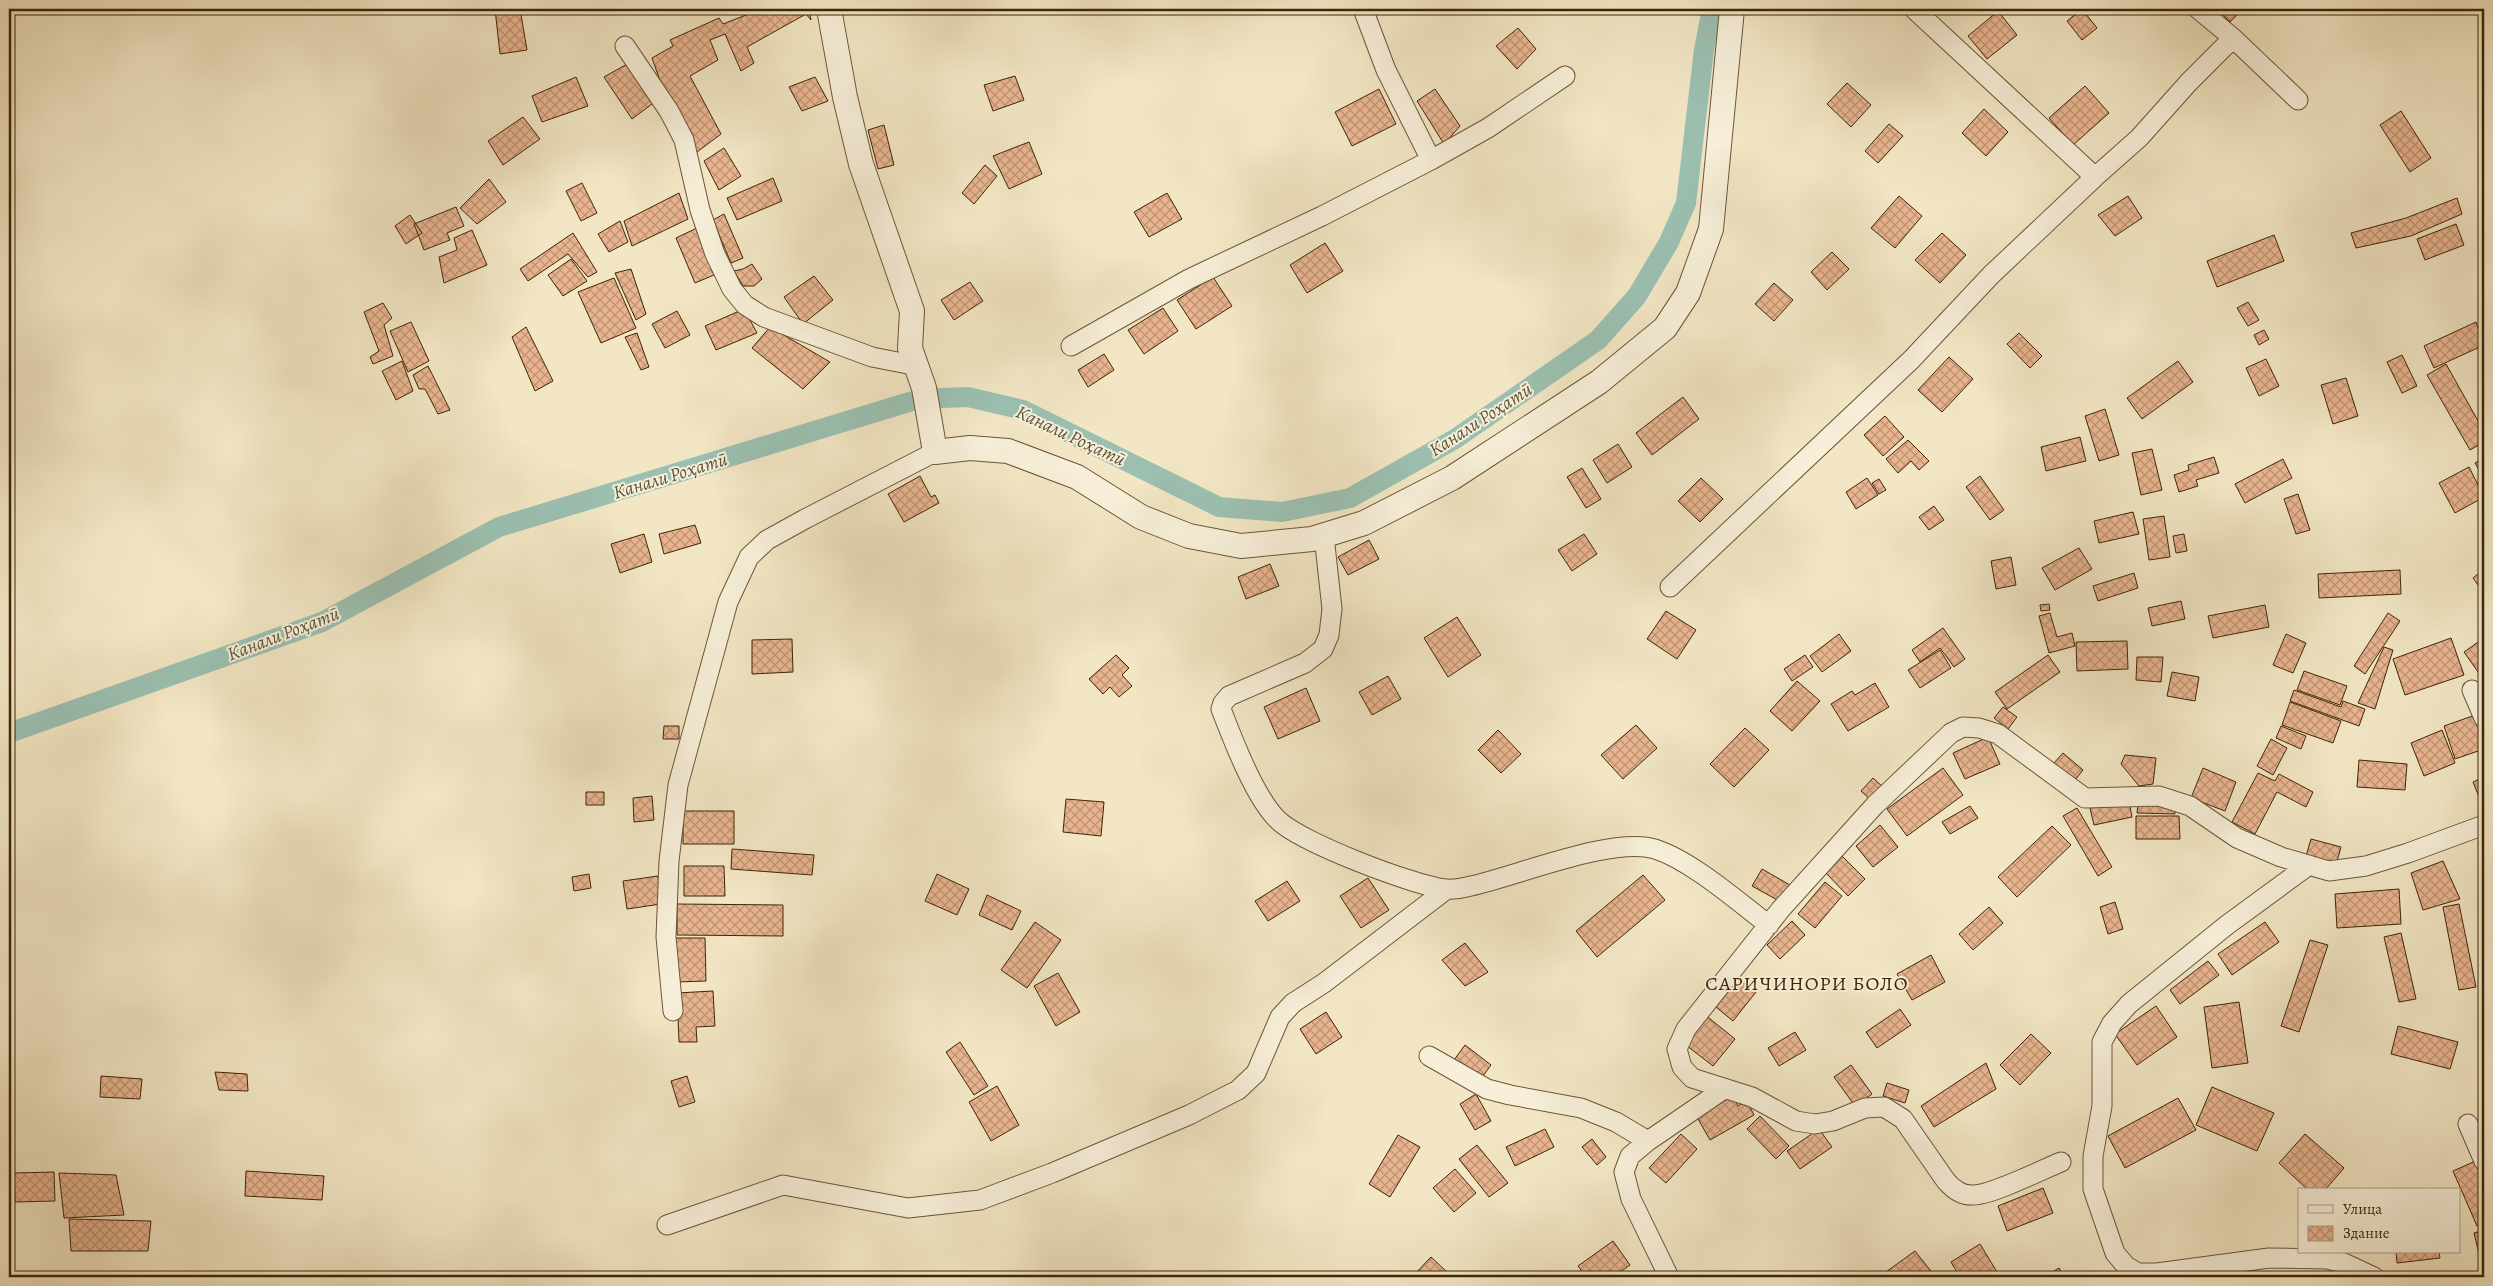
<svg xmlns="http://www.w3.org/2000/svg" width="2493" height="1286" viewBox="0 0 2493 1286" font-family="Alegreya,serif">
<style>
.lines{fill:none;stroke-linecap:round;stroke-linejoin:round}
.canal{stroke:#9bc0b1;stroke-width:20}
.building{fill:url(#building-cross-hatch);stroke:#3f2506}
.minor-casing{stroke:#6c5536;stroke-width:21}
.tertiary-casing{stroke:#6c5536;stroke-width:26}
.minor{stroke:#f7efd9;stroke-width:19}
.tertiary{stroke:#f7efd9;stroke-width:24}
.labels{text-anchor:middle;stroke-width:4;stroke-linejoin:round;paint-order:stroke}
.water-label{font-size:19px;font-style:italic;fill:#5b5439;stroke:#f7efd9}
.quarter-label{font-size:20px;letter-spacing:1px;fill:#3f2506;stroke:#f7efd9}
</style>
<defs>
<pattern id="building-cross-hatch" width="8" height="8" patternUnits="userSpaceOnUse" patternTransform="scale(1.25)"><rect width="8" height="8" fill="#e9b590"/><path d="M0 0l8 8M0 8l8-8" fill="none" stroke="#be9374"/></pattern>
</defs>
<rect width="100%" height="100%" fill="#f2e6c4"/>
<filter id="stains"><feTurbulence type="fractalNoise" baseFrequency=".004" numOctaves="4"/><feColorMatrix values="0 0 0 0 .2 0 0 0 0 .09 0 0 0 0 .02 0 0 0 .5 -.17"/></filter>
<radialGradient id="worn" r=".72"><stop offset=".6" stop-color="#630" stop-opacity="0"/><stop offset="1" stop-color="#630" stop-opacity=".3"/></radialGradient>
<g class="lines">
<path class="canal" d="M9 733 322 622 499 527 919 399 968 397 1023 410 1219 507 1282 512 1350 498 1455 439 1598 340 1637 296 1669 242 1686 203 1704 50 1712 9"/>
</g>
<path class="building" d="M495 9H520L527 50 500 54Z
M761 9H809L811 20 806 14 747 47 754 63 741 71 725 34 710 40 718 60 690 76 721 134 697 152 663 89 652 58 673 46 670 40 719 18 723 24Z
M2082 9 2097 28 2082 40 2067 21Z
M2217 9H2243L2230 22Z
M1998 11 2017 35 1987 59 1968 36Z
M1518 28 1536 49 1517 69 1496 46Z
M629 63 656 101 632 119 604 77Z
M1015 76 1024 100 993 111 984 85Z
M576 77 588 106 542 122 532 96Z
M815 77 828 101 802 111 789 87Z
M1847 83 1871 105 1851 127 1827 104Z
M2085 86 2109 113 2073 145 2049 118Z
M1379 89 1396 124 1352 146 1335 112Z
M1435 89 1460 126 1444 144 1417 101Z
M1984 109 2008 132 1986 156 1962 133Z
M2401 111 2431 158 2410 172 2380 125Z
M523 117 540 139 503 165 488 141Z
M1889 124 1903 136 1878 163 1865 151Z
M884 125 894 165 878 169 868 130Z
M1029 142 1042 174 1009 189 993 156Z
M724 148 741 176 719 190 704 161Z
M985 165 997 176 974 204 962 193Z
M773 178 782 201 737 220 727 198Z
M489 179 506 202 477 224 460 208Z
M582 183 597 213 581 221 566 191Z
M679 193 688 219 632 246 624 221Z
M1167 193 1182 219 1149 237 1134 212Z
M1899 196 1922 216 1895 248 1871 228Z
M2128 196 2142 218 2115 236 2098 215Z
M2457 198 2462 214 2411 236 2356 248 2351 233 2406 218Z
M456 207 464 226 447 233 450 240 424 250 414 224Z
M724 214 743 258 731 263 713 220Z
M410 215 422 233 406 244 395 226Z
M620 221 628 242 609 252 598 234Z
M2456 224 2464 245 2425 260 2417 239Z
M2484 225V243L2479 228Z
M697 228 714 275 695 283 676 238Z
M472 230 487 265 444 283 439 257 457 250 454 238Z
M573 233 597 272 588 277 568 254 528 281 520 269Z
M1942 233 1966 255 1940 283 1915 260Z
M2274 235 2284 261 2217 287 2207 261Z
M1325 243 1343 271 1307 293 1290 265Z
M1832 252 1849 269 1827 290 1811 272Z
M571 259 587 281 563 296 548 275Z
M752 264 762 279 754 286H743L734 271 743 269Z
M631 269 646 314 636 320 615 273Z
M814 276 833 300 803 324 784 297Z
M1213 277 1232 306 1196 329 1177 300Z
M614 278 636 328 601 343 578 292Z
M970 282 983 301 954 320 941 300Z
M1774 283 1793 300 1774 321 1755 304Z
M2248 302 2259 320 2248 326 2237 308Z
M383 303 392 318 384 325 393 356 373 364 370 357 379 351 364 312Z
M1163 308 1178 331 1144 354 1128 330Z
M744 309 757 333 716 350 705 326Z
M677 311 690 335 665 348 652 324Z
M411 322 429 361 408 372 390 331Z
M2476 322 2484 345 2434 368 2424 346Z
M526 327 553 381 535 391 512 337Z
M770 327 830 362 803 389 752 348Z
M2264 330 2269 339 2259 345 2254 335Z
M637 333 649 367 641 370 625 337Z
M2019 333 2042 356 2030 368 2007 344Z
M1104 354 1114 370 1088 387 1078 370Z
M2402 355 2417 386 2402 393 2387 362Z
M1949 357 1973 379 1942 412 1918 390Z
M2266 359 2279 386 2259 396 2246 368Z
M402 361 413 391 396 400 382 371Z
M2178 361 2193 382 2142 419 2127 398Z
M2446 364 2482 428 2484 427V442L2470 450 2427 375Z
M428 366 450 410 438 414 425 389H419L413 375Z
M2346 378 2358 416 2333 424 2321 385Z
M1683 397 1699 419 1652 455 1636 433Z
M2105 409 2119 455 2099 461 2085 416Z
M1885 416 1904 437 1883 456 1864 435Z
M2080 437 2086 461 2046 471 2041 447Z
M1908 440 1929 461 1919 470 1911 461 1898 473 1886 459Z
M1618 444 1632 467 1607 483 1593 460Z
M2152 449 2162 490 2141 495 2132 453Z
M2214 457 2219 473 2196 480 2198 486 2179 492 2174 475 2189 470 2188 465Z
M2484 458V478L2475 463Z
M2283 459 2292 478 2245 503 2235 484Z
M2469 467 2484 497 2455 513 2439 483Z
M1582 468 1601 499 1586 508 1567 477Z
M920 476 931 497 935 495 939 503 904 522 888 494Z
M1980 476 2004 510 1990 520 1966 487Z
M1701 478 1723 499 1700 522 1678 501Z
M1867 478 1878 495 1856 509 1846 492Z
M1879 479 1886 490 1879 494 1872 483Z
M2298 494 2310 530 2296 534 2284 499Z
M1934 506 1944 520 1929 530 1919 517Z
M2133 512 2139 534 2099 543 2094 521Z
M2164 516 2170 557 2149 560 2143 519Z
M695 525 701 543 664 554 659 534Z
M644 534 652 562 620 573 611 544Z
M1584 534 1597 554 1572 571 1558 550Z
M2184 534 2187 551 2176 553 2173 536Z
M1369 540 1379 559 1348 575 1338 557Z
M2079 548 2092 569 2055 590 2042 568Z
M2011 557 2016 585 1996 589 1991 561Z
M1270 564 1279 586 1246 599 1238 577Z
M2484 569V593L2473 578Z
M2400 570 2401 594 2319 598 2318 574Z
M2134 573 2138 588 2098 601 2093 586Z
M2181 601 2185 619 2152 626 2148 608Z
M2049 604 2050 610 2041 611 2040 605Z
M2265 605 2269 627 2213 638 2208 616Z
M1666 611 1696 630 1677 659 1647 639Z
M2050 613 2057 637 2072 633 2075 646 2049 653 2039 616Z
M2388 613 2400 621 2365 674 2354 666Z
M1457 617 1481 655 1448 677 1424 638Z
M1943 628 1965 659 1954 667 1940 648 1920 662 1912 650Z
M1839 634 1851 651 1822 672 1810 656Z
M2286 634 2306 643 2293 673 2273 665Z
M2451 638 2464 675 2405 695 2393 659Z
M2484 638V678L2483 679 2464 652Z
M792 639 793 672 752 674V640Z
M2127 641 2128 669 2077 671 2076 642Z
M2384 647 2393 650 2375 709 2358 703Z
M1940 650 1951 668 1920 688 1908 670Z
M1116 655 1129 668 1122 675 1132 686 1119 697 1110 687 1103 694 1089 679Z
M1805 655 1813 667 1792 681 1784 669Z
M2048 655 2060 672 2007 709 1995 692Z
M2137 657H2163L2161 682 2136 680Z
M2304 671 2347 686 2340 705 2297 690Z
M2172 672 2199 677 2195 701 2167 696Z
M1388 676 1401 699 1372 715 1359 692Z
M1797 681 1820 701 1792 731 1770 711Z
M1875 683 1889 707 1848 731 1831 704 1852 691 1855 695Z
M1306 688 1320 721 1278 739 1264 707Z
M2294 690 2341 707 2343 701 2365 709 2359 726 2290 701Z
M2290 702 2341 721 2333 743 2282 725Z
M2003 707 2017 717 2008 729 1994 718Z
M2481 713 2484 724V749L2455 759 2444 726Z
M1636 725 1657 748 1623 779 1601 755Z
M664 726H679V739H663Z
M2281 726 2306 736 2301 749 2276 738Z
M1745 728 1769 750 1734 787 1710 764Z
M1498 730 1521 754 1501 773 1478 750Z
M2442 730 2455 763 2424 776 2411 743Z
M1988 737 2000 764 1965 779 1953 753Z
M2271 739 2287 748 2273 775 2257 766Z
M2063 753 2083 770 2075 780 2054 763Z
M2125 755 2156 758 2153 784 2139 786 2121 764Z
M2359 760 2407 764 2405 790 2357 787Z
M1943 768 1963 795 1907 836 1887 809Z
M2203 768 2236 782 2225 811 2191 798Z
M2258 773 2275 781 2279 774 2313 792 2306 807 2277 792 2255 834 2232 822Z
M2484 777V809L2473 782Z
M1873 778 1884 788 1872 801 1861 791Z
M586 792H604V805H586Z
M652 796 654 820 634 822 633 798Z
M1066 799 1104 802 1101 836 1063 832Z
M2129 801 2132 817 2094 825 2090 808Z
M2138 804 2175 805V814L2137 813Z
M1970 806 1978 818 1950 834 1942 822Z
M2077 808 2112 867 2098 876 2063 816Z
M683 811H734V844H683Z
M2136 816H2179L2180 839H2136Z
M1880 825 1898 847 1873 867 1856 846Z
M2052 826 2071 845 2017 897 1998 877Z
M2311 839 2341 847 2336 865 2306 856Z
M732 849 814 855 812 875 731 869Z
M1842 856 1865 879 1848 896 1825 872Z
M2443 861 2460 899 2423 910 2411 873Z
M684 866H724L725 896H684Z
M1762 869 1790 885 1781 902 1752 886Z
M589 874 591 888 574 891 572 877Z
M937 874 969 889 957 915 925 901Z
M1643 875 1665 900 1597 957 1576 931Z
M658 876 661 904 627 909 623 881Z
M1368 878 1389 910 1361 928 1340 896Z
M1287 881 1300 901 1268 921 1255 901Z
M1825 882 1842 896 1815 928 1798 914Z
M2399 889 2401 924 2337 928 2335 894Z
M987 895 1021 911 1012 930 979 915Z
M2115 902 2123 929 2108 934 2100 907Z
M677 904 783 905V936L677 935Z
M2459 904 2476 987 2459 990 2443 907Z
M1989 907 2003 923 1973 950 1959 934Z
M1792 921 1805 935 1780 959 1767 945Z
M1035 922 1061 940 1027 988 1001 970Z
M2265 922 2279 942 2232 975 2218 954Z
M2401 933 2416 999 2399 1002 2384 937Z
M676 938H705L706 981 677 982Z
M2310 940 2328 945 2299 1032 2281 1026Z
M1465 943 1488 972 1465 986 1442 960Z
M1931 955 1945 982 1912 1000 1897 974Z
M2208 961 2219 975 2180 1004 2170 990Z
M1058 973 1080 1012 1056 1026 1034 986Z
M1738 979 1756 992 1733 1021 1716 1007Z
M713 991 715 1026 696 1027 697 1042H679L677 993Z
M2239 1002 2248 1063 2212 1068 2204 1007Z
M2156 1006 2177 1037 2137 1065 2115 1034Z
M1900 1009 1911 1025 1877 1048 1866 1032Z
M1326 1012 1342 1037 1316 1054 1300 1029Z
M1704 1014 1735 1039 1713 1066 1682 1042Z
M2398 1026 2458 1042 2450 1069 2391 1054Z
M1795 1032 1806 1050 1779 1066 1768 1048Z
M2031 1034 2051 1053 2020 1085 2000 1065Z
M960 1042 988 1086 974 1095 946 1052Z
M1465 1045 1491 1065 1480 1080 1454 1060Z
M1986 1063 1996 1089 1934 1127 1921 1106Z
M1851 1065 1872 1094 1855 1106 1834 1077Z
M215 1072 247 1074 248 1091 219 1090Z
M101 1076 142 1079 140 1099 100 1097Z
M687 1076 695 1102 679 1107 671 1081Z
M1887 1083 1909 1090 1905 1103 1883 1096Z
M997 1086 1019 1125 991 1141 969 1102Z
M2212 1087 2274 1113 2257 1151 2196 1125Z
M1476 1094 1491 1121 1475 1130 1460 1104Z
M1733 1096 1738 1106 1747 1101 1754 1115 1710 1140 1697 1117Z
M2178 1098 2196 1130 2125 1168 2108 1136Z
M1760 1116 1789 1146 1776 1159 1747 1129Z
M1545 1129 1554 1147 1515 1166 1506 1147Z
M1819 1129 1832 1147 1800 1169 1787 1151Z
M1681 1134 1697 1149 1666 1183 1649 1168Z
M2305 1134 2344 1168 2325 1190H2308L2279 1163Z
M1398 1135 1420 1147 1390 1197 1369 1184Z
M1592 1139 1606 1157 1597 1165 1582 1147Z
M1477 1145 1508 1183 1489 1197 1459 1159Z
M2478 1160 2484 1175V1223L2477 1226 2453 1171Z
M1455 1169 1476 1193 1454 1212 1433 1188Z
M246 1171 324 1176 322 1200 245 1196Z
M54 1172 55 1201 15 1202 14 1173Z
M59 1173 116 1175 124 1215 64 1218Z
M2043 1188 2053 1213 2007 1231 1998 1206Z
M69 1219 151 1221 148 1251H71Z
M2484 1230V1257L2480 1258 2474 1233Z
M1613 1241 1630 1265 1613 1277H1586L1578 1266Z
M1980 1244 1997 1272 1988 1277H1960L1951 1262Z
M1915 1251 1934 1275 1930 1277H1879Z
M2396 1252H2439L2440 1258 2397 1263Z
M1431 1257 1448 1273 1444 1277H1412Z
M2059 1268 2064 1277H2044Z"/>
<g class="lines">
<defs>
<path id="minor" d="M1363 9 1386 70 1431 160
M1914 9 2095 177 2139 138 2189 82 2233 38
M2198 9 2233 38 2298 100
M625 46 669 111 684 140 700 210 715 254 732 289 745 305 764 317 872 357 918 366
M1071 346 1189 279 1322 216 1431 160 1488 128 1565 76
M1324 536 1332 609 1329 635 1323 649 1305 663 1229 696 1223 703 1221 709C1233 740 1255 798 1278 820 1300 842 1412 885 1445 889 1453 890 1463 888 1471 886 1517 876 1613 836 1655 849 1692 861 1737 901 1769 925
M1670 587 1911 360 1992 274 2095 177
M2472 690 2484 718
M2309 865 2227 925 2129 1004 2112 1023 2102 1042V1106L2093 1156V1189L2115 1253 2126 1266 2138 1273H2157L2269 1258 2327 1259 2344 1263 2374 1277
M673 1011 666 937 669 861 678 785 728 602 749 557 767 540 805 519 935 452
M1429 1056 1487 1089 1510 1095 1581 1108 1616 1122 1648 1141
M2468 1124 2484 1161
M2061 1162C2041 1170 1992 1195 1973 1195 1962 1196 1953 1189 1946 1181L1903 1119 1884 1107 1865 1108 1833 1121 1815 1124 1796 1121 1752 1097 1692 1078 1682 1067 1677 1049 1686 1029 1781 909 1875 805 1951 733 1963 727 1979 728 1998 734 2085 798 2159 796 2190 806 2237 838 2281 857 2329 871 2366 866 2408 853 2484 825
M667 1225 783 1185 908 1208 980 1200 1052 1173 1189 1115 1238 1090 1256 1073 1280 1017 1293 1003 1324 983 1447 889
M1669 1277 1631 1199 1624 1172 1630 1156 1648 1141 1724 1089"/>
<path id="tertiary" d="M829 9 845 97 861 164 912 311 910 348 924 388 935 452 970 448 1008 451 1077 477 1141 517 1189 536 1241 546 1312 539 1364 523 1452 478 1599 382 1665 328 1688 293 1711 229 1732 9"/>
</defs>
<use href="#minor" class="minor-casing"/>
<use href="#tertiary" class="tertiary-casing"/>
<use href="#minor" class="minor"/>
<use href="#tertiary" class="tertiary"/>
</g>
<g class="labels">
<g class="water-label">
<text transform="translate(1480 419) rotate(-33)" y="7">Канали Роҳатӣ</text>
<text transform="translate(1071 435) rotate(25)" y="7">Канали Роҳатӣ</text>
<text transform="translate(670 475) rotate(-17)" y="7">Канали Роҳатӣ</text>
<text transform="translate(283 633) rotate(-21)" y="7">Канали Роҳатӣ</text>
</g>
<g class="quarter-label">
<text x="1807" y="990">САРИЧИНОРИ БОЛО</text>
</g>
</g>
<rect width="2493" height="1286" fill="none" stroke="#f2e6c4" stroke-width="30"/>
<rect x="10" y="10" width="2473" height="1266" fill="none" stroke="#3f2506" stroke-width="2.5"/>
<rect x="15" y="15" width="2463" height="1256" fill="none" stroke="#3f2506"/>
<rect x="2298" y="1188" width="162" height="65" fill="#f7efd9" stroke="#ad9e85"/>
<rect x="2308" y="1205" width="25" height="8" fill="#f7efd9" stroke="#ad9e85"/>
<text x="2343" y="1214" font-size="15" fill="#3f2506">Улица</text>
<rect x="2308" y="1226" width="25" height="15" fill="url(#building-cross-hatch)" stroke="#ad9e85"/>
<text x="2343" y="1238" font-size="15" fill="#3f2506">Здание</text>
<rect width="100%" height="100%" filter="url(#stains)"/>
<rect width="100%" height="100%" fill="url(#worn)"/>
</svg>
